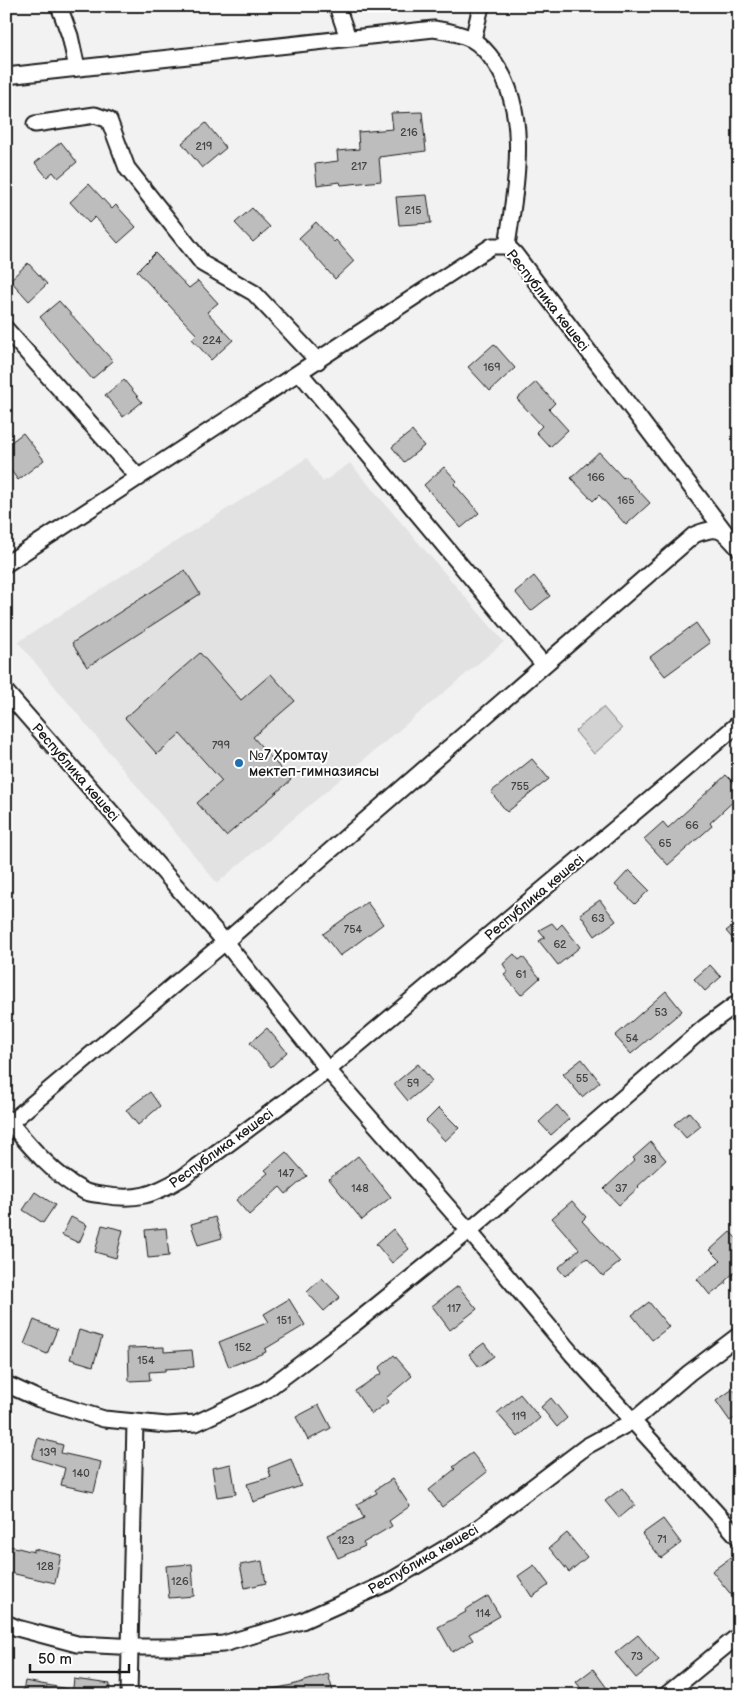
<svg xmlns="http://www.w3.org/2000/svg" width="745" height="1701" viewBox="0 0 745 1701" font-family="'Balsamiq Sans',sans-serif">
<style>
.built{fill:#e2e2e2}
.green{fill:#d2d2d2;stroke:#777}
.building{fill:#bdbdbd;stroke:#1c1c1c}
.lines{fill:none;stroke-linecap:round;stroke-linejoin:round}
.street-casing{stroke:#1c1c1c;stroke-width:19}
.street{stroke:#fff;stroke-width:15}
.poi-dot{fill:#1f6fb2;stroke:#fff;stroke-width:2}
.labels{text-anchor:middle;stroke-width:4;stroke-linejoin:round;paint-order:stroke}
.number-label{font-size:11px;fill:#444}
.street-label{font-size:14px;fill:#1c1c1c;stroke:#fff}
.poi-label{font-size:14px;fill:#1c1c1c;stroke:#fff;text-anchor:start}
</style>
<rect width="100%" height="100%" fill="#f2f2f2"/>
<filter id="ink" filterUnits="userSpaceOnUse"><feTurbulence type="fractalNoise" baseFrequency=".02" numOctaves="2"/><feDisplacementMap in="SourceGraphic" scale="10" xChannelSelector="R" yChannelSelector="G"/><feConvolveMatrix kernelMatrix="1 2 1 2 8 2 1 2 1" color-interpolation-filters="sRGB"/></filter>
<g filter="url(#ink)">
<path class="built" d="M307 458 323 482 350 463 504 642 217 883 18 642Z"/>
<path class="green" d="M603 707 622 729 594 754 575 731Z"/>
<path class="building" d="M422 112 426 151 379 157 381 181 341 185 340 182 317 185 315 164 338 161 337 151 359 149 358 132 393 129 391 113Z
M206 123 226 148 202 168 182 143Z
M61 142 77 162 58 178 53 172 47 177 35 163Z
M89 184 112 209 116 205 136 227 118 243 95 217 89 223 70 202Z
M427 195 431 223 399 225 396 197Z
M252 208 270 227 253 242 235 223Z
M316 222 334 242 336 240 354 261 335 279 299 238Z
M155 253 189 288 198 281 218 303 207 312 233 340 211 360 192 339 197 335 137 271Z
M28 263 47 284 29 301 10 280Z
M59 301 113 361 92 379 40 317Z
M494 344 515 368 490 391 468 367Z
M124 380 142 402 123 417 105 395Z
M536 382 555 403 549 409 568 430 550 447 536 432 542 426 517 399Z
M412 431 424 446 404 462 392 447Z
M23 433 44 460 18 480 6 464V446Z
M599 452 623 478 625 476 650 503 626 525 599 495 593 501 571 478Z
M444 467 457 481 454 484 479 513 461 528 424 485Z
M185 570 200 594 87 667 72 643Z
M534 576 550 596 531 611 515 592Z
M696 623 710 643 665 676 650 657Z
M200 653 241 700 271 674 295 701 253 737 291 780 226 836 197 803 222 781 180 734 157 754 125 718Z
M532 759 549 779 507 812 491 792Z
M726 775 739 788V796L710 823 712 826 668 865 644 839 663 822 668 828Z
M629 870 649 890 635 904 615 885Z
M600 900 616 921 595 936 580 914Z
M367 902 383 924 340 956 323 934Z
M739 921V946L726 931Z
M552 923 557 929 562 924 580 947 558 965 539 941 545 937 539 930Z
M514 954 519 960 523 957 540 978 521 995 504 975 508 972 503 964Z
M710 965 721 977 705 991 694 979Z
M666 991 682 1011 631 1054 615 1036Z
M267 1028 287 1052 271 1067 250 1043Z
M582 1059 600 1082 582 1097 563 1074Z
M418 1064 432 1081 408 1101 394 1084Z
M150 1092 160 1106 138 1125 126 1110Z
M557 1105 569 1119 551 1135 539 1122Z
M439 1108 459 1128 445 1141 426 1121Z
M689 1112 701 1126 686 1138 674 1124Z
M651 1142 666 1160 638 1186 639 1187 619 1205 604 1189 635 1160 633 1158Z
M286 1152 307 1176 286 1194 280 1187 249 1215 236 1200 268 1173 265 1170Z
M358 1156 391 1197 362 1220 329 1179Z
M35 1192 55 1205 43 1223 23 1210Z
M572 1201 586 1217 582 1221 620 1262 603 1276 587 1258 565 1276 558 1268 579 1249 552 1218Z
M71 1217 87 1225 79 1243 62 1235Z
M215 1217 222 1238 198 1245 191 1224Z
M102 1225 123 1230 116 1258 95 1252Z
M166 1228 169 1256 148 1258 145 1230Z
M393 1229 409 1249 392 1263 376 1244Z
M730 1232 739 1241V1268L725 1281 726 1283 710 1295 697 1279 721 1261 710 1250Z
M322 1278 340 1297 324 1311 307 1292Z
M458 1286 477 1309 450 1330 432 1306Z
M289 1299 305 1325 265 1349 266 1352 229 1367 219 1342 269 1322 264 1314Z
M649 1302 669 1327 652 1340 632 1315Z
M34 1320 57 1330 47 1354 24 1344Z
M79 1330 102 1337 93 1366 70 1359Z
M484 1343 494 1356 479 1367 469 1354Z
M164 1347V1352L192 1350 194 1367 165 1369V1371L149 1372 150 1380 129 1381 128 1348Z
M394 1355 412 1376 386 1398 388 1402 371 1414 355 1391 382 1373 379 1368Z
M733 1389 739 1397V1415L730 1421 716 1401Z
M520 1394 540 1418 518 1437 497 1413Z
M551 1398 567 1418 557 1427 541 1407Z
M319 1405 331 1428 308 1440 296 1417Z
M38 1438 63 1445 61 1453 101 1462 94 1492 61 1485 65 1468 32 1458Z
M472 1453 487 1472 442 1507 429 1490 455 1469 453 1467Z
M291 1459 301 1486 253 1502 247 1484 271 1477 268 1468Z
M231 1464 236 1494 217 1497 212 1468Z
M392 1479 410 1506 389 1521 392 1526 363 1543 365 1546 338 1558 327 1535 364 1518 357 1504 377 1493 375 1490Z
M622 1488 635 1505 619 1518 605 1501Z
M663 1519 681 1543 661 1558 642 1534Z
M567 1533 587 1557 569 1572 549 1548Z
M6 1545 34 1552V1549L61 1555 55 1583 6 1572Z
M730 1558 739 1569V1593L733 1597 712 1571Z
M262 1561 266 1583 245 1588 240 1565Z
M192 1564 194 1596 169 1598 166 1566Z
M534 1565 549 1585 532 1597 518 1576Z
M488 1596 500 1616 469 1634 473 1640 452 1652 438 1627 466 1612 465 1610Z
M638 1635 659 1660 636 1678 615 1653Z
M593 1669 612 1695H586L576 1682Z
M328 1674 334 1695H263L262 1691 292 1685Z
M74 1679 110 1684 109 1695H72Z
M25 1681 68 1689V1695H22Z"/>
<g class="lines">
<defs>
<path id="street" d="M59 6 70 36 77 68
M337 6 348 38
M473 40 481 6
M6 76 434 29C447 31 459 33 471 39 480 44 489 54 495 63 531 114 515 189 507 246
M35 124 95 115 109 120 127 168 203 264 254 293 318 361
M6 329 139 478
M300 373 544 665
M6 564 492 246H507L515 254 725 532
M6 692 225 942 328 1070 469 1231 572 1354 739 1538
M6 1118C27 1143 55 1177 84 1191 89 1194 96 1194 102 1195 137 1201 153 1195 182 1178L328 1070 678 776 739 723
M6 1126 225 942 694 535C719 525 722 529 739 549
M6 1384 39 1399 104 1419 167 1425 196 1423 266 1390 354 1324 469 1231 705 1027 739 1002
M6 1623 17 1628 77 1644 138 1647H181L223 1644 302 1621 387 1583 473 1532 587 1446 633 1421 689 1373 739 1335
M129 1695 135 1422
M666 1695 739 1635"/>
</defs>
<use href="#street" class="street-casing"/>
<use href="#street" class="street"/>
</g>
</g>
<circle class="poi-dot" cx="239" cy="763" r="5"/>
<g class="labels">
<g class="number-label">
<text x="409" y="136">216</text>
<text x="204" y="150">219</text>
<text x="359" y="170">217</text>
<text x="413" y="214">215</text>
<text x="212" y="344">224</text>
<text x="492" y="371">169</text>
<text x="596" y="481">166</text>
<text x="626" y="504">165</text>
<text x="221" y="749">799</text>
<text x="520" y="790">755</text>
<text x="692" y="829">66</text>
<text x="665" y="847">65</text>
<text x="598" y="922">63</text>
<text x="353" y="933">754</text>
<text x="560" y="948">62</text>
<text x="521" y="978">61</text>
<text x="661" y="1016">53</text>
<text x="632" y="1042">54</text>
<text x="582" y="1082">55</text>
<text x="413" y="1087">59</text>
<text x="650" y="1163">38</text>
<text x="286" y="1177">147</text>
<text x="360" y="1192">148</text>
<text x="621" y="1192">37</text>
<text x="454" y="1312">117</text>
<text x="284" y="1324">151</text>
<text x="243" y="1351">152</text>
<text x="146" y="1364">154</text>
<text x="519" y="1420">119</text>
<text x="48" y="1456">139</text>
<text x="81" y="1477">140</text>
<text x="662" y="1543">71</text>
<text x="346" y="1544">123</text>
<text x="45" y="1570">128</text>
<text x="180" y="1585">126</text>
<text x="483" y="1617">114</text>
<text x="637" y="1660">73</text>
</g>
<g class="street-label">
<text transform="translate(548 300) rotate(52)" y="5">Республика көшесі</text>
<text transform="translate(76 772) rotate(49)" y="5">Республика көшесі</text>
<text transform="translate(534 897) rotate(-40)" y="5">Республика көшесі</text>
<text transform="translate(221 1148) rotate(-36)" y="5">Республика көшесі</text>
<text transform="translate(423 1559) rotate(-30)" y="5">Республика көшесі</text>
</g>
<g class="poi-label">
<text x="249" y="760">№7 Хромтау<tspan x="249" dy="16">мектеп-гимназиясы</tspan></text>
</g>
</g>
<rect width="745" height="1701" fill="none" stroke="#fff" stroke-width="25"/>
<rect x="12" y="12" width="720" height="1676" fill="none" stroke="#1c1c1c" stroke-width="2" filter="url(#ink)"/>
<path d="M30 1664v8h99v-8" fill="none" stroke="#1c1c1c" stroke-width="2.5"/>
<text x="38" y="1664" font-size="15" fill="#1c1c1c" stroke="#ffffff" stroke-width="4" paint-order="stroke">50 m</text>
</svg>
